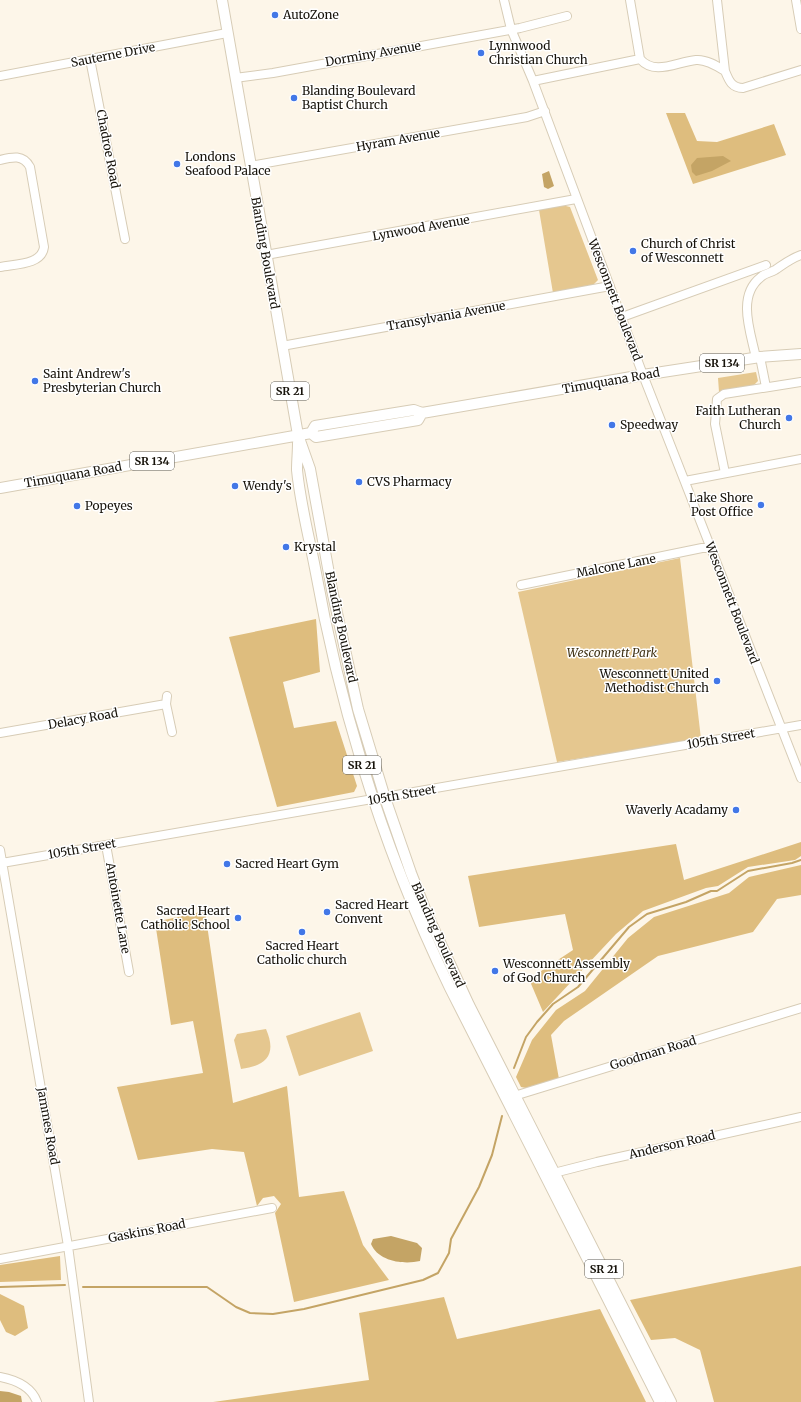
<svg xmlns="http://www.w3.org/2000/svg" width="801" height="1402" viewBox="0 0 801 1402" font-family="Merriweather,serif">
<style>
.green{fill:#e5c78f}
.forest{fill:#debd7e}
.water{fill:#c4a465}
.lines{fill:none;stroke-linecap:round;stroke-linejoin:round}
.stream{stroke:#c4a465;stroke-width:2}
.minor-casing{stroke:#d7ccb6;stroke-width:10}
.major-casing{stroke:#d7ccb6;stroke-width:12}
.minor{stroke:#fff;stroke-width:8}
.major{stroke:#fff;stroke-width:10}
.poi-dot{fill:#4277e7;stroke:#fff;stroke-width:1.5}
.labels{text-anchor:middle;stroke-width:3;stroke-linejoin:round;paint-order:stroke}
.shield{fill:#fff;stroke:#5d5a54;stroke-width:1}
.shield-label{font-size:11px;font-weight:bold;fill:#17130b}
.poi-label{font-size:12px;fill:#17130b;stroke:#fff;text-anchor:start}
.street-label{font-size:12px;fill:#17130b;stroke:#fff}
.park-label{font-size:12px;font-style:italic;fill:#413316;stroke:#fff}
</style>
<rect width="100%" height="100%" fill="#fdf6e9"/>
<path class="green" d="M562 205 570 207 598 280 592 286 553 293 539 210Z
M756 372 758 381 754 385 719 392 718 378Z
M680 558 701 739 557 762 518 592Z
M360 1012 373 1051 299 1076 286 1036Z
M266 1029C277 1054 267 1066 241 1069L234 1040 237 1034Z"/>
<path class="forest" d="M666 113H685L697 141 717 142 774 124 786 155 693 184Z
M316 619 320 672 283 682 294 728 336 721 357 786 354 792 277 807 229 637Z
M801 842V856L795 860 748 867 718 886 706 888 643 911 616 934 543 1012 529 979 573 950 565 914 479 927 468 876 676 844 684 880Z
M801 865V895L777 899 753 932 658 956 564 1021 551 1035 559 1079 526 1088 521 1087 516 1077 532 1040 556 1010 585 991 628 938 654 917 729 893 749 877Z
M205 911 233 1103 287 1086 299 1197 344 1191 363 1245 389 1280 294 1302 275 1213 281 1204 274 1196 263 1198 257 1206 244 1152 212 1149 138 1160 117 1087 203 1073 193 1021 171 1025 155 922Z
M60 1256 61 1280 0 1282V1265Z
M801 1266V1402H714L700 1350 675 1338 651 1340 630 1300Z
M0 1294 24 1306 28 1328 15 1336 6 1332 0 1320Z
M444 1297 457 1339 600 1309 646 1402H213L369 1380 359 1313Z"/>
<path class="water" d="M723 156 731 161 712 171 696 176 692 172 691 165 697 158Z
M549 171 554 186 548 189 544 187 542 174Z
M391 1236 417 1243 422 1248 420 1261C403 1265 378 1261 371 1244L373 1239Z
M0 1391 9 1392 21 1396 22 1402H0Z"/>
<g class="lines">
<path class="stream" d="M514 1068 526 1037 537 1022 553 1004 578 987 629 927 647 914 686 902 711 891H717L748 871 792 863 801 860
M0 1287 65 1285
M83 1287H207L236 1307 250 1313 273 1314 304 1309 423 1280 438 1273 443 1264 449 1253 451 1239 479 1187 492 1155 502 1116"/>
<defs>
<path id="minor" d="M504 0 511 29 533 81 643 375 801 778
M630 0 640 59
M717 0 725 71
M796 0 801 29
M90 59 125 239
M640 59C655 76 676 62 696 60 706 59 717 66 725 71 729 81 732 88 743 88L801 70
M0 76 227 33
M235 78 273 73 520 28 567 16
M533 81 640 59
M0 160C12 157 23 154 30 167L44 247C42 265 15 264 0 267
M250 166 527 117 545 111
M266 255 576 199
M622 317 766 265
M282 346 610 286
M760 357 766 387
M756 358C751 333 736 296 761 277 765 273 770 273 775 270 784 264 790 259 801 255
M725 473 715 424 717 399 724 394 801 382
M685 481 801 459
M521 585 702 548H711
M167 696 166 704 172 732
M0 733 166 704
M106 845 129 972
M0 850 68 1246 89 1402
M2 863 801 725
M511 1097 801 1008
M550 1174 597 1162 801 1117
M0 1259 272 1208
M0 1377C16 1380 31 1386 37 1402"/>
<path id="major" d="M222 0 298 435 310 469 332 590 358 709 385 798 411 873 427 914 469 1005 671 1402
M311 433 316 437 418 420 422 413
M298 443C298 452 297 461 297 470 300 502 309 537 315 568 341 714 385 854 450 988L660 1402
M0 488 311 433 315 426 414 410 422 413 643 375 760 357 801 354"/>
</defs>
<use href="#minor" class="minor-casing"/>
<use href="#major" class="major-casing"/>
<use href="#minor" class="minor"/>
<use href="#major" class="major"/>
</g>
<g class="poi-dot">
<circle cx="275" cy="15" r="4"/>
<circle cx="481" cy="53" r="4"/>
<circle cx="294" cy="98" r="4"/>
<circle cx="177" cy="164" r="4"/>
<circle cx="633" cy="251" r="4"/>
<circle cx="35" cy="381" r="4"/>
<circle cx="789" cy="418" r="4"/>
<circle cx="612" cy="425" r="4"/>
<circle cx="359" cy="482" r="4"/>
<circle cx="235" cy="486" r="4"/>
<circle cx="761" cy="505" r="4"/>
<circle cx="77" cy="506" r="4"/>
<circle cx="286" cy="547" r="4"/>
<circle cx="717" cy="681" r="4"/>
<circle cx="736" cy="810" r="4"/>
<circle cx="227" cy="864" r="4"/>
<circle cx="327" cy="912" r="4"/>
<circle cx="238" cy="918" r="4"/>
<circle cx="302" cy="932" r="4"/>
<circle cx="495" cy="971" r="4"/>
</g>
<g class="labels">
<g class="shield">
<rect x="700" y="354" width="44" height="18" rx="3"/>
<rect x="271" y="382" width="38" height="18" rx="3"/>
<rect x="130" y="452" width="44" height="18" rx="3"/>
<rect x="343" y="756" width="38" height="18" rx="3"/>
<rect x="585" y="1260" width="38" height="18" rx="3"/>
</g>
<g class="shield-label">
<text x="722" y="367">SR 134</text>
<text x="290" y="395">SR 21</text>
<text x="152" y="465">SR 134</text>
<text x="362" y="769">SR 21</text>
<text x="604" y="1273">SR 21</text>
</g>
<g class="poi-label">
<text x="283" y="19">AutoZone</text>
<text x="489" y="50">Lynnwood<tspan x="489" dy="14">Christian Church</tspan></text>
<text x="302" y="95">Blanding Boulevard<tspan x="302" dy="14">Baptist Church</tspan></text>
<text x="185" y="161">Londons<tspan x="185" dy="14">Seafood Palace</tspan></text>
<text x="641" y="248">Church of Christ<tspan x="641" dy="14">of Wesconnett</tspan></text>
<text x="43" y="378">Saint Andrew's<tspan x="43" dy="14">Presbyterian Church</tspan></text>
<text x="781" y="415" text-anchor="end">Faith Lutheran<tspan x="781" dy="14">Church</tspan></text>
<text x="620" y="429">Speedway</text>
<text x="367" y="486">CVS Pharmacy</text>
<text x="243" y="490">Wendy's</text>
<text x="753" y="502" text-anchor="end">Lake Shore<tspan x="753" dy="14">Post Office</tspan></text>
<text x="85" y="510">Popeyes</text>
<text x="294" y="551">Krystal</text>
<text x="709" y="678" text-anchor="end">Wesconnett United<tspan x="709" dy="14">Methodist Church</tspan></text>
<text x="728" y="814" text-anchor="end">Waverly Acadamy</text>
<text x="235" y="868">Sacred Heart Gym</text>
<text x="335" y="909">Sacred Heart<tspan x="335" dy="14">Convent</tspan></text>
<text x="230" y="915" text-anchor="end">Sacred Heart<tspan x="230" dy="14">Catholic School</tspan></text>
<text x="302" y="950" text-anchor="middle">Sacred Heart<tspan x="302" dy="14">Catholic church</tspan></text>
<text x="503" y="968">Wesconnett Assembly<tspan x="503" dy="14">of God Church</tspan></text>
</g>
<g class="street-label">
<text transform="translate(373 54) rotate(-10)" y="4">Dorminy Avenue</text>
<text transform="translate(113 55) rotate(-11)" y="4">Sauterne Drive</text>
<text transform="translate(398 140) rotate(-10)" y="4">Hyram Avenue</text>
<text transform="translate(108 149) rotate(79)" y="4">Chadroe Road</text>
<text transform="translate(421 228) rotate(-10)" y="4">Lynwood Avenue</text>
<text transform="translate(265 253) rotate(80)" y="4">Blanding Boulevard</text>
<text transform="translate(615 300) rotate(69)" y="4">Wesconnett Boulevard</text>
<text transform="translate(446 316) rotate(-10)" y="4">Transylvania Avenue</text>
<text transform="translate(611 381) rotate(-10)" y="4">Timuquana Road</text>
<text transform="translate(73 475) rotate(-10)" y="4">Timuquana Road</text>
<text transform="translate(616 566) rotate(-11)" y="4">Malcone Lane</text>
<text transform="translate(732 603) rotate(69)" y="4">Wesconnett Boulevard</text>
<text transform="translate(341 627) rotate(78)" y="4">Blanding Boulevard</text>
<text transform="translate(83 719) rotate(-10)" y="4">Delacy Road</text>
<text transform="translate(721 739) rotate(-10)" y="4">105th Street</text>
<text transform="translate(402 795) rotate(-10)" y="4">105th Street</text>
<text transform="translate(82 849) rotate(-10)" y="4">105th Street</text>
<text transform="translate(118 908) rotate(80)" y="4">Antoinette Lane</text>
<text transform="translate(438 935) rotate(66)" y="4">Blanding Boulevard</text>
<text transform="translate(653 1053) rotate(-17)" y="4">Goodman Road</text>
<text transform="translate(48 1126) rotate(80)" y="4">Jammes Road</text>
<text transform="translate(672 1145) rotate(-13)" y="4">Anderson Road</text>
<text transform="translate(147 1231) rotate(-11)" y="4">Gaskins Road</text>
</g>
<g class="park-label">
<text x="612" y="657">Wesconnett Park</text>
</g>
</g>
</svg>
